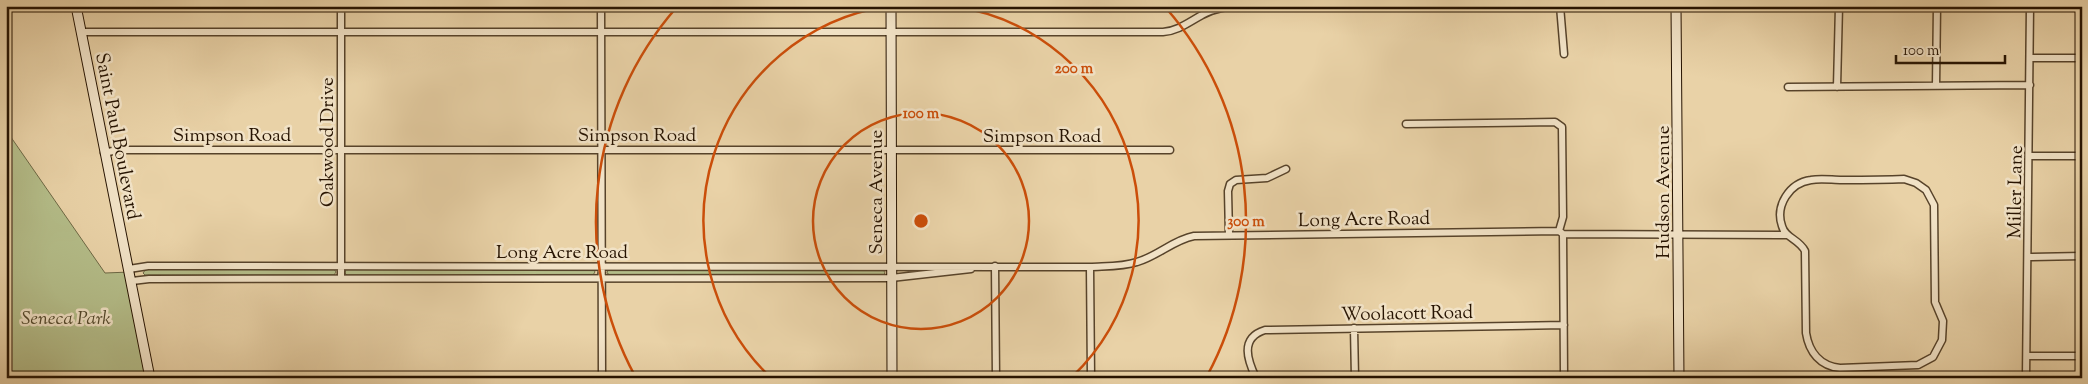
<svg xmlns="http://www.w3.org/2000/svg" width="2088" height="384" viewBox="0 0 2088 384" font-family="'Sorts Mill Goudy',serif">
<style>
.green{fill:#b4bd89;stroke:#6d6845}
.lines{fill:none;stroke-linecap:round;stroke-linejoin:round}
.street-casing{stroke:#57432a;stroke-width:9}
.secondary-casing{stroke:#261301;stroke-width:11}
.street{stroke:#f1e2c6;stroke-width:6}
.secondary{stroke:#f1e2c6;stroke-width:9}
.ring{fill:none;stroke:#cb4e0a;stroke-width:2.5}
.labels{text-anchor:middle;stroke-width:5;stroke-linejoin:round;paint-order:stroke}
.street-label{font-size:19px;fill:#261301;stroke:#f1e2c6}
.park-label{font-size:19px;font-style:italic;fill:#51462a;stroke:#f1e2c6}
.centre{fill:#cb4e0a;stroke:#f1e2c6;stroke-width:2.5}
.ring-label{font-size:15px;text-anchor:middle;font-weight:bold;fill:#cb4e0a;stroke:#f1e2c6;stroke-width:5;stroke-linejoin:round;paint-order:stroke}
</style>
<rect width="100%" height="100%" fill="#e9d2a7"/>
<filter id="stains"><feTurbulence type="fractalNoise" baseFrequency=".004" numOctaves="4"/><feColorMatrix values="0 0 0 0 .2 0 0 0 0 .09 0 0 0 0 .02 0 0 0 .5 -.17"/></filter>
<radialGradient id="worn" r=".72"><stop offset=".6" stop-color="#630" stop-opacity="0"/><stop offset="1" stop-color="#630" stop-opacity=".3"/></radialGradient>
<path class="green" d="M6 130 105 273 130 272 150 378H6Z
M146 269H334L336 272 334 275H145L143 273Z
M346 269 594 270 595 272 593 275H347L345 273Z
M608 269H883L885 273 883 275H610L607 273Z"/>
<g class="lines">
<defs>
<path id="street" d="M601 6 602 378
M1560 6 1564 54
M81 32H1163C1178 31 1189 22 1202 15 1214 8 1227 7 1240 6
M2030 58H2082
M1936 86 1937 6
M1788 87 2030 85
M1837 87 1839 6
M1406 124 1555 122 1562 127 1563 217 1559 231
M104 153 117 150H1170
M2029 156H2082
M1904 179 1916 183 1926 190 1934 205 1935 302 1943 321 1942 340 1933 357 1918 365 1840 368C1820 366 1809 352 1806 333L1805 251C1799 239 1785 238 1782 226 1775 206 1789 183 1811 180 1821 178 1832 180 1842 180 1863 180 1883 180 1904 179Z
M1563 234 1564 374
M1229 235 1228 191 1230 184 1236 180 1267 178 1286 169
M2028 257 2082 256
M995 266 996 378
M1090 267 1091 378
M129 269 148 266 1090 267C1105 266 1122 267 1137 262 1158 256 1173 240 1194 236L1559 231 1563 234 1786 235
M341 278V6
M132 281 149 279 891 278 971 269
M1354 328 1355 378
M2027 356H2082
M1256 378C1248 361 1239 338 1265 330L1564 325
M2026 378 2030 6"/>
<path id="secondary" d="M76 6 150 378
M891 6 892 378
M1676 6 1679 378"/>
</defs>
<use href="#street" class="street-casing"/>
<use href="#secondary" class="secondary-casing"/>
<use href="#street" class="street"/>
<use href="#secondary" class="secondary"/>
</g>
<g class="ring">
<circle cx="921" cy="221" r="108"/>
<path d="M770 377A217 217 0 0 1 889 6M953 6A217 217 0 0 1 1072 377"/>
<path d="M635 376A325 325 0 0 1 676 8M1166 8A325 325 0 0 1 1207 376"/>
</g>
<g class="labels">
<g class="street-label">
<text x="232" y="141">Simpson Road</text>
<text x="637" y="141">Simpson Road</text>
<text x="1042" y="142">Simpson Road</text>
<text transform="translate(119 136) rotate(79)" y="7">Saint Paul Boulevard</text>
<text transform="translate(326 142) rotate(-90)" y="7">Oakwood Drive</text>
<text transform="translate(875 192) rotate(-90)" y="7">Seneca Avenue</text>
<text transform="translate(1662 192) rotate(-90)" y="7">Hudson Avenue</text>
<text transform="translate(2014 192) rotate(-89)" y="7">Miller Lane</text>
<text transform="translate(1364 218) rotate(-1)" y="7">Long Acre Road</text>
<text x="562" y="258">Long Acre Road</text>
<text transform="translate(1407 312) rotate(-1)" y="7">Woolacott Road</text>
</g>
<g class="park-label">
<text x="66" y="324">Seneca Park</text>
</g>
</g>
<circle cx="921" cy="221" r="8" class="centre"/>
<g class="ring-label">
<text x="1074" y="73">200 m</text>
<text x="921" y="118">100 m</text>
<text x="1246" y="226">300 m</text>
</g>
<rect width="2088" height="384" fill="none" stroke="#e9d2a7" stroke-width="25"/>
<rect x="8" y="8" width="2073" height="369" fill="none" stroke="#261301" stroke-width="2.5"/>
<rect x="12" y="12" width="2063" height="359" fill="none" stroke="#261301"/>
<path d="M1896 55v8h109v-8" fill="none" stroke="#261301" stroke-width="2.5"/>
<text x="1903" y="55" font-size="15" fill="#261301" stroke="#f1e2c6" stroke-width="4" paint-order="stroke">100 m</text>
<rect width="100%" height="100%" filter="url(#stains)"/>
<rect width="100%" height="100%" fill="url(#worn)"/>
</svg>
